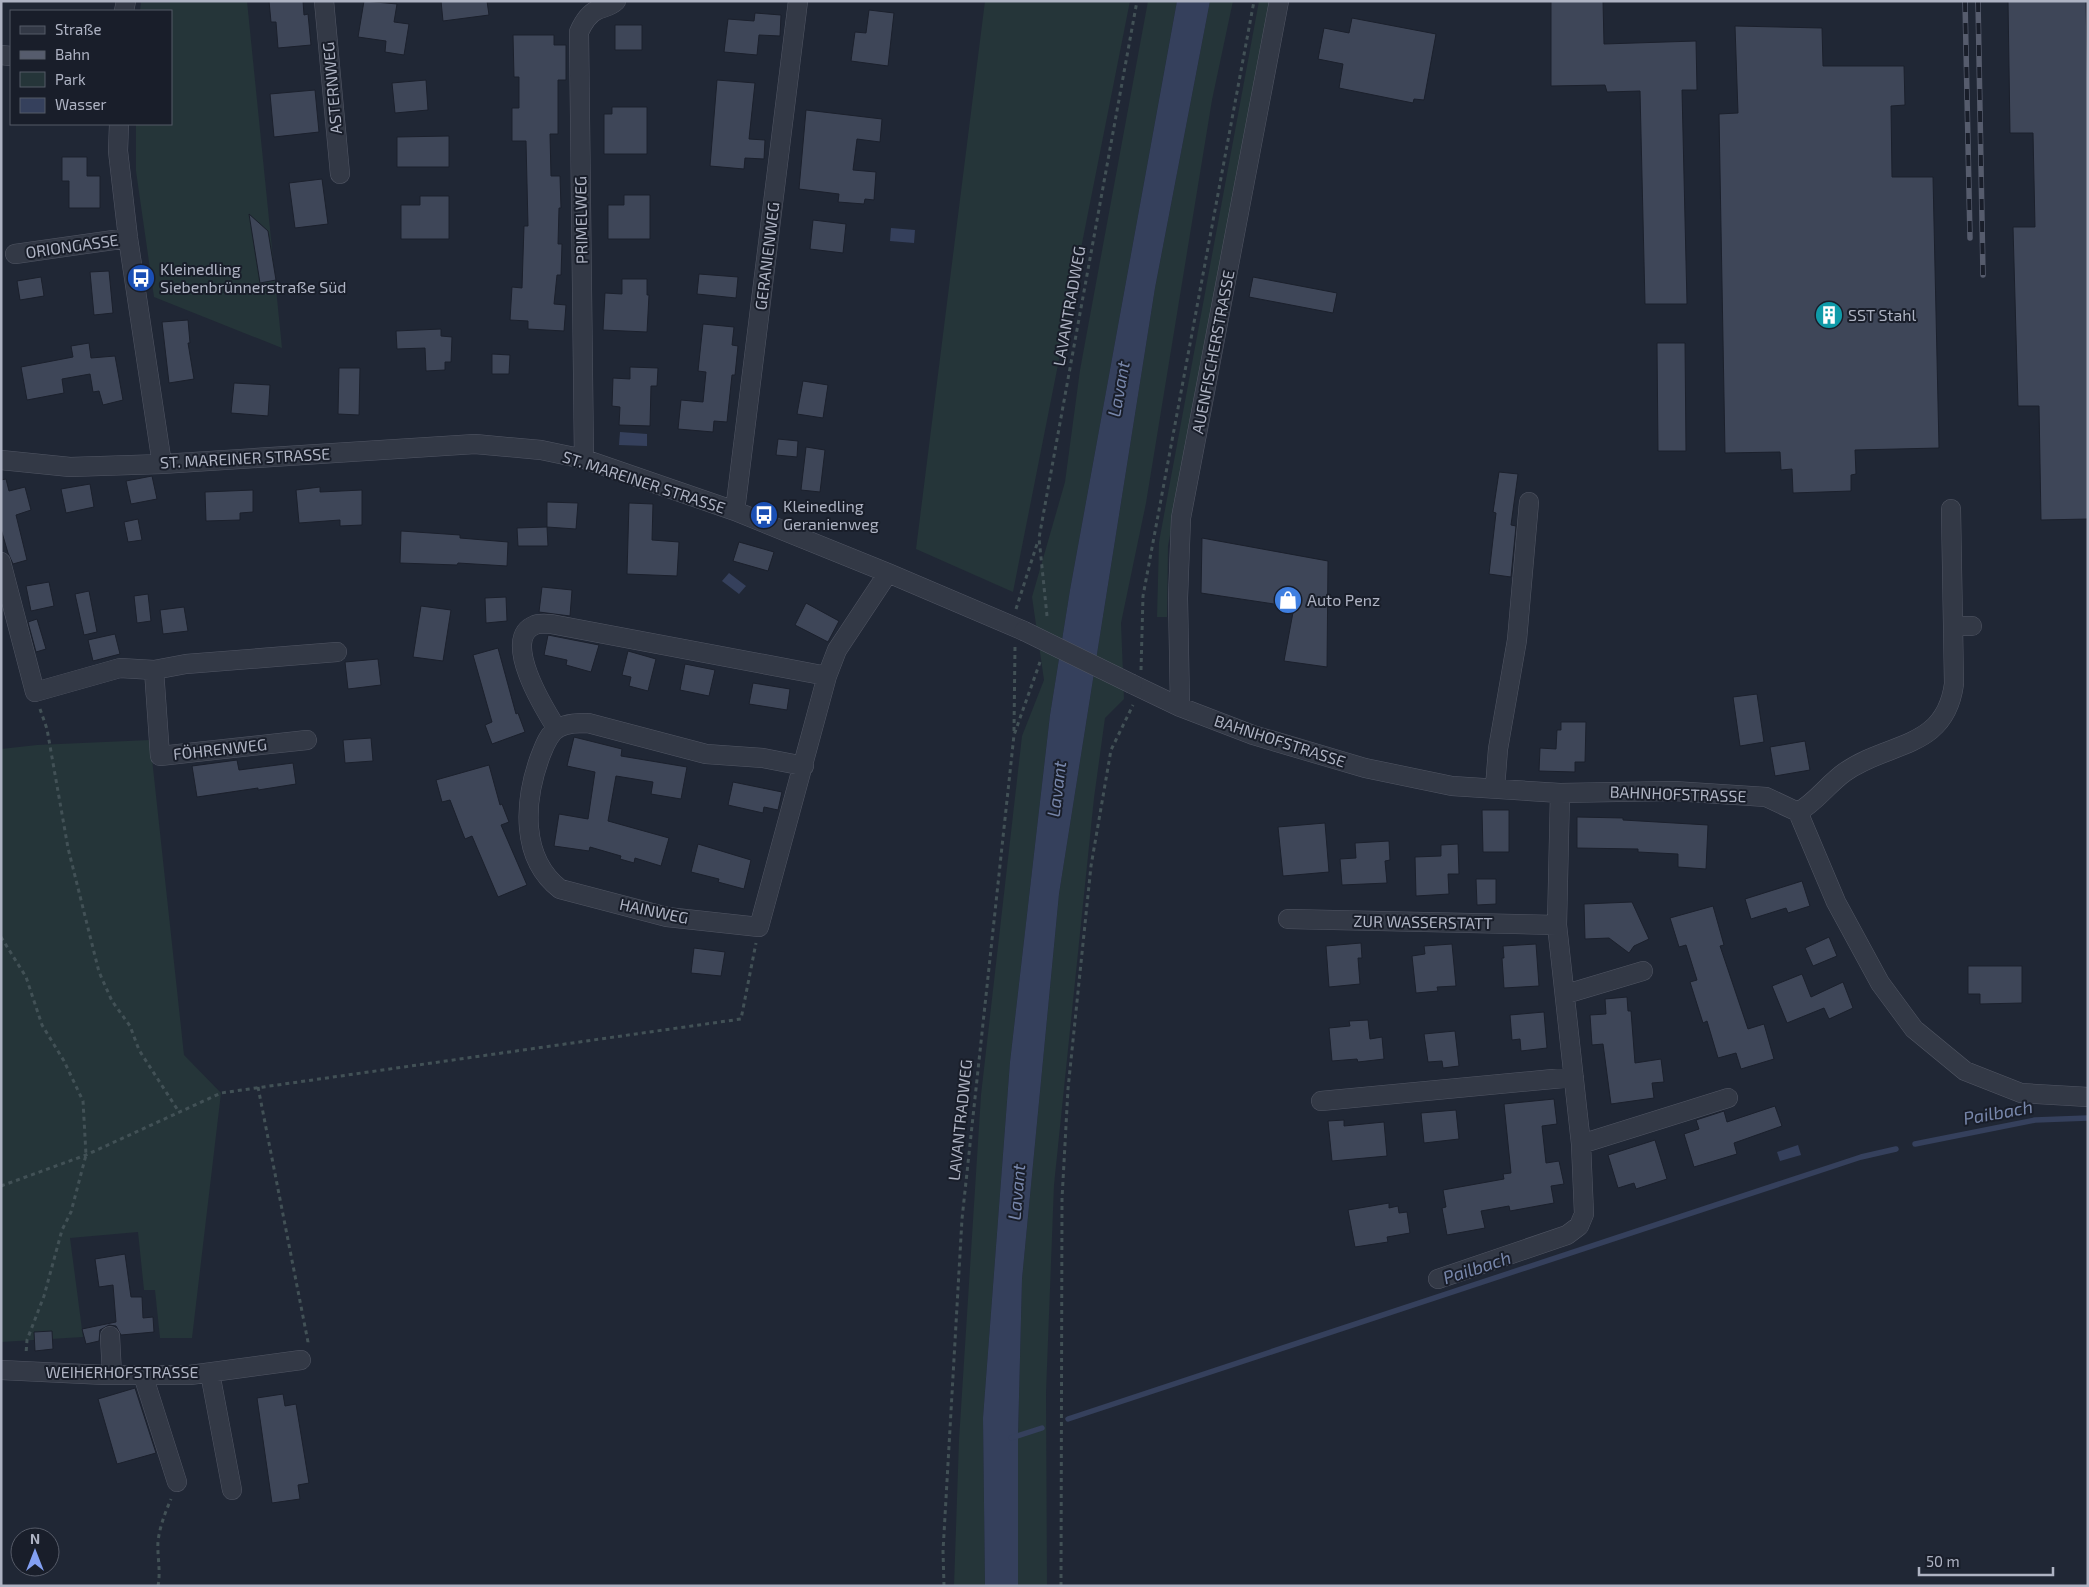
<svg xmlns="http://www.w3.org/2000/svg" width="2089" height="1587" viewBox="0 0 2089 1587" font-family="'Exo 2',sans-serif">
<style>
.green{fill:#253539}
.water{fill:#35405c}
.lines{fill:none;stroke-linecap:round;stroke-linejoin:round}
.stream{stroke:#35405c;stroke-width:5.5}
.building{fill:#3e4658;stroke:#1b202c}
.minor-casing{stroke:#515664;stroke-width:20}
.path{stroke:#425156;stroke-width:3;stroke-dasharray:4 4;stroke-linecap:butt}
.minor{stroke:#333946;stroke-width:19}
.rail-casing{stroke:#565c6d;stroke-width:5.5}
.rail{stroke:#191e2a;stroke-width:4;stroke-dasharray:11;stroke-linecap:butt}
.minor-bridge-casing{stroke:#515664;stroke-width:20;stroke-linecap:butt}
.minor-bridge{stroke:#333946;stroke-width:19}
.labels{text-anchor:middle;stroke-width:4;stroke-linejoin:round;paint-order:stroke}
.street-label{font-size:16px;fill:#aeb3c3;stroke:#191e2a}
.poi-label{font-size:16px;fill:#aeb3c3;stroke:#191e2a;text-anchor:start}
.water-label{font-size:18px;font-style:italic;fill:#7786aa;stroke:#191e2a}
</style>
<rect width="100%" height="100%" fill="#202735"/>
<path class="green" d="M141 1H247L282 348 154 297 136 171V124H171V11H140Z
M985 1H1130L1013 592 916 549Z
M1148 1H1177L1070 590 1050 715 1010 1062 983 1418 985 1586H954L959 1440 981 1095 1022 736 1044 680 1032 597 1065 482 1080 370Z
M1210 1H1233L1212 100 1146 503 1121 623 1124 699 1105 718 1094 798 1054 1185 1046 1393 1047 1586H1018V1436L1022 1279 1059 894 1155 288Z
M1259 1H1270L1168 546 1167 617H1157L1159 542Z
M150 740 184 1055 221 1093 192 1338H160L155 1290H144L138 1232 70 1238 83 1337 1 1342V749L37 745Z"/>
<path class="water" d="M1177 1H1210L1155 288 1059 894 1022 1279 1018 1436V1586H985L983 1418 1010 1062 1050 715 1070 590Z
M891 228 915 230 914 243 890 241Z
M620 432 647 434V446L619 445Z
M729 573 746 586 739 594 722 581Z
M1798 1145 1801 1155 1780 1161 1777 1152Z"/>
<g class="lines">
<path class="stream" d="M1915 1144 2035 1120 2088 1118
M1068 1419 1861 1157 1896 1149
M1011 1438 1042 1428"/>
</g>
<path class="building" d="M269 1H303L304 15 308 14 311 45 278 48 276 22H271Z
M364 1 397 4 394 22 409 24 404 55 385 52 386 41 358 37Z
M441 1H487L489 15 443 21Z
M1551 1H1603L1604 44 1696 41 1697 90H1682L1687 304H1645L1640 91 1607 92 1605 85 1551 86Z
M2008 1H2086L2088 102V519L2041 520 2039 406H2018L2013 227H2035L2033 133H2010Z
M869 10 894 13 888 66 851 61 855 32 866 33Z
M755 13 781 15 780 36 759 35 757 55 724 52 728 19 754 21Z
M1352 18 1436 34 1424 100 1414 99 1413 103 1339 88 1343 64 1318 59 1324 28 1349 33Z
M615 25H642V50H615Z
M1735 26 1822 28 1823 66H1904L1905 105 1891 106 1892 177H1933L1939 448 1855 450 1856 474 1851 475V491L1793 493 1792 469 1781 470 1780 452 1725 453 1719 114 1738 113Z
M513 35H554V45H566V80H558V134H550L551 176H560L561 208H559L558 244H562L561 275H557L554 304 566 305 564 331 528 329V321L510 320 512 287 522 288 524 226H528L526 141H512V108H519V77H514Z
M426 80 428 110 395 113 392 83Z
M717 80 755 83 749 139 765 140 764 159 745 158 744 169 710 166Z
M315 90 319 132 274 137 270 94Z
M612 107H647V154H604V114H612Z
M806 110 882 119 880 142 857 139 853 170 876 172 874 200 865 199 864 204 838 202 839 194 799 189Z
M449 136V167H397V137Z
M62 157H87V176H100V208H69V181H62Z
M322 179 328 224 295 228 289 183Z
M624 195H650V239H608V205H624Z
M420 196H449V239H401V205H420Z
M249 214 268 231 276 280 260 283Z
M813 220 846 224 843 253 810 249Z
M109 271 113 313 94 315 90 272Z
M699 274 738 277 736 298 697 294Z
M41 277 44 296 20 300 17 281Z
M1253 277 1337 293 1333 313 1249 297Z
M622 279H647V295H649L647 332 603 330 605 293 622 294Z
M188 320 190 343H188L194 379 169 383 162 322Z
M703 324 734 327 732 345 738 346 735 375H732L727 422 714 421 713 432 678 429 681 400 703 402 706 372 698 371Z
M441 329V336L452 337 451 362H445V370L426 371 425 348 397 349 396 331Z
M89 343 91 358 115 356 123 400 103 405 99 391 93 392 90 374 62 379 64 393 27 400 21 367 73 357 71 346Z
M1657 343H1685L1686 451H1658Z
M492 354 510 355 509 374H492Z
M630 367 658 368 657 386H651L650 426 619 425 620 407 612 406 613 378 630 379Z
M339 368H360L359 415 338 414Z
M803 381 828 385 823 418 797 414Z
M234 383 270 385 268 416 231 413Z
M778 439 798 441 797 457 776 455Z
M806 447 825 450 820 492 801 490Z
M1499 472 1518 474 1511 525 1516 526 1511 577 1489 574 1496 513 1493 512Z
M152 476 157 499 131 504 126 481Z
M6 479 9 491 25 487 31 510 16 515 27 560 13 564 8 553 1 529V480Z
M90 484 94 507 66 513 61 489Z
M320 487V492L362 490V525L340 526V520L299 523 296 490Z
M253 490V512L240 513V520L206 521 205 492Z
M547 502 578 503 576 529 547 527 548 546H518L517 528 547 527Z
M629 503 653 504 652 540 679 542 677 576 627 574Z
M138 519 142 540 128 542 124 522Z
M401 531 460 535V538L508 542 507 566 458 563 457 565 400 563Z
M1202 538 1328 561 1327 667 1284 661 1294 607 1201 593Z
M739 542 774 552 768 571 733 561Z
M49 582 54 606 31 611 26 586Z
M542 587 572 590 570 616 539 612Z
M89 591 97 632 84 635 75 594Z
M148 594 151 621 137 623 134 596Z
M506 597 507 621 486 623 485 598Z
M806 603 839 621 828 642 795 625Z
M421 606 451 610 443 661 413 657Z
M184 607 188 631 163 634 160 610Z
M37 619 46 649 36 652 28 622Z
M115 634 120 654 93 661 88 640Z
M548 635 599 645 591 672 566 665 567 660 544 655Z
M498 648 516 714 518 713 525 732 492 744 485 725 492 722 473 655Z
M628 651 656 659 648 691 629 686 631 677 622 675Z
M378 659 381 685 348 689 345 662Z
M685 664 715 670 709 696 680 690Z
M753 683 790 689 787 710 749 704Z
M1757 694 1764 742 1740 746 1733 697Z
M1561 722H1586L1585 762H1575V772L1539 771 1540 748 1556 749 1557 730H1561Z
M574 737 622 749 621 756 687 767 681 799 651 794 653 782 616 776 608 821 669 838 661 866 635 858 634 863 620 859 621 856 590 847 589 851 554 846 559 814 588 819 595 772 567 766Z
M371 738 373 761 345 763 343 740Z
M1805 741 1810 770 1775 776 1770 747Z
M237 760 239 770 293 763 296 784 258 790V788L197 797 192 766Z
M489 765 500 805 502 804 509 822 501 825 527 885 498 897 472 836 465 839 450 800 442 802 436 780Z
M733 782 782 792 778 810 764 807 763 813 728 805Z
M1482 810H1509V852H1483Z
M1577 817 1623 818V820L1708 825 1706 869 1678 867V854L1638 852V849L1577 848Z
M1325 823 1329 872 1283 876 1278 827Z
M1389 841 1390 860 1385 861 1387 883 1342 885 1340 859 1356 858 1355 843Z
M698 844 751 860 744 889 718 882 719 879 691 872Z
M1458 844 1459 874H1448L1449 894 1416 896 1415 857 1441 856V845Z
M1476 879H1496V904L1477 905Z
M1802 881 1810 906 1788 913 1786 908 1751 919 1745 899Z
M1632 902 1649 939 1634 946 1629 953 1609 938 1585 939 1584 904Z
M1713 906 1724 945 1720 946 1748 1029 1764 1024 1774 1059 1741 1069 1736 1053 1718 1058 1707 1021 1703 1023 1690 982 1697 980 1686 945 1679 947 1670 918Z
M1829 937 1837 956 1813 966 1805 948Z
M1361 943 1362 958H1358L1360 984 1329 987 1326 946Z
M1452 944 1456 986 1437 987 1438 991 1416 993 1412 956 1425 954 1424 946Z
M1536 944 1539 986 1504 988 1502 958H1504L1503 946Z
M694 948 725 952 721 976 691 973Z
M1968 966H2022V1003L1980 1004V994H1968Z
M1802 974 1811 997 1843 982 1853 1008 1829 1019 1824 1008 1787 1023 1772 986Z
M1627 997 1628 1011H1631L1635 1063 1661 1059 1664 1082 1652 1083 1654 1098 1611 1104 1603 1044 1592 1045 1590 1015 1606 1014 1605 999Z
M1544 1012 1547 1048 1521 1051 1520 1039 1512 1040 1510 1015Z
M1368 1020 1370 1039 1382 1037 1384 1059 1358 1062 1357 1059 1332 1061 1329 1028 1350 1026 1349 1021Z
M1455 1031 1459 1066 1443 1068 1442 1061 1428 1062 1424 1034Z
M1554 1099 1557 1124 1542 1126 1546 1163 1559 1161 1564 1184 1551 1186 1554 1203 1510 1211 1509 1206 1481 1211 1485 1228 1447 1235 1442 1208 1446 1207 1443 1190 1504 1179 1503 1174 1511 1173 1504 1104Z
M1775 1106 1782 1126 1734 1143 1737 1154 1694 1167 1684 1134 1699 1129 1696 1120 1724 1111 1727 1122Z
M1456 1110 1459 1139 1424 1143 1421 1113Z
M1344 1120V1126L1384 1122 1387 1156 1332 1161 1328 1121Z
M1655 1140 1667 1179 1636 1189 1634 1183 1618 1188 1608 1155Z
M1389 1203V1208L1398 1206 1399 1213 1407 1212 1410 1233 1387 1237 1388 1242 1355 1247 1348 1210Z
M125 1254 131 1297H142L143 1318 153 1317 154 1332 121 1335 116 1326 109 1325 100 1330 99 1341 86 1344 82 1329 116 1322 113 1285 99 1287 95 1259Z
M52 1331 53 1349 35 1351 34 1332Z
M135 1388 156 1453 117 1464 98 1399Z
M283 1394 285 1406 296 1404 309 1483 298 1485 300 1499 272 1503 257 1398Z"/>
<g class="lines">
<defs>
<path id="minor" d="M324 1 340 174
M124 11 126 1
M1 55 11 56
M119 124 118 151 128 238 162 464
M15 254 128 238
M584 459 579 32C583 23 588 14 597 10 604 7 610 7 616 1
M1 460 70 467 162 464 475 444 541 450 584 459 735 511 888 573 1024 631
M735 511 798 1
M1 562 35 692 120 668 154 670 186 664 337 652
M1953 626H1972
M154 670 160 756 307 740
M1132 684 1180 707 1253 735 1365 768 1452 786 1560 793 1674 791 1766 797 1798 812 1836 902 1880 983 1914 1029 1965 1071 2021 1093 2088 1097
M1180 707 1178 598 1181 518 1279 1
M557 729C545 710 500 638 535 625 539 623 546 624 551 624L827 676
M804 766 763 758 706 754 588 723C578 723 568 723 558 728 548 734 544 747 540 757 524 801 520 858 560 889L667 917 759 927 827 676 837 650 888 573
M1495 788 1498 749 1517 640 1529 502
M1798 812C1816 802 1828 784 1845 772 1889 741 1945 750 1954 684L1951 509
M1288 919 1557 925
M1566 994 1643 971
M1321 1101 1574 1077
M1581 1144 1728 1098
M1438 1279 1567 1235 1579 1226 1584 1214 1581 1144 1557 925 1560 793
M110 1336 112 1375
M1 1370 105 1375H190L301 1360
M210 1373 232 1490
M143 1375 177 1482"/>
</defs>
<use href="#minor" class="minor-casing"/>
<path class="path" d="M1016 609 1038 541
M1047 616 1039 538 1137 1
M1141 670 1143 596 1254 1
M40 709 47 729 68 848 99 972 112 1001 130 1026 139 1050 179 1112
M1014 731 1015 645
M1 937 26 977 42 1025 64 1061 83 1101 86 1155 71 1212 62 1230 44 1296 27 1340 26 1354
M258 1087 308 1342 307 1346
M1 1186 86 1155 221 1093 741 1019 756 943
M158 1586C161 1571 157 1556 158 1541 160 1526 165 1513 171 1499
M944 1586 943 1551 962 1219 1014 735 1040 662
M1061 1586 1062 1199 1068 1089 1091 866 1111 750 1133 705"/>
<use href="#minor" class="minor"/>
<defs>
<path id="rail" d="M1965 1 1970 238
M1978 1 1983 275"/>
</defs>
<use href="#rail" class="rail-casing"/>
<use href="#rail" class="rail"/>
<defs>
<path id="minor-bridge" d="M1024 631 1132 684"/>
</defs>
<use href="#minor-bridge" class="minor-bridge-casing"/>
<use href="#minor-bridge" class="minor-bridge"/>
</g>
<defs>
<symbol id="bus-disc" viewBox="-11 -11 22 22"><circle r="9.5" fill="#1a4fb4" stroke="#191e2a"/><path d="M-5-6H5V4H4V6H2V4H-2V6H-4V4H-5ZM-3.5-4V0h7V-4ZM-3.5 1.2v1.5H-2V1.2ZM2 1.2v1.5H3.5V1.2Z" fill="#fff"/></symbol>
<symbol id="building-disc" viewBox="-11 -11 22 22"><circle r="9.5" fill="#0f9aa8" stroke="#191e2a"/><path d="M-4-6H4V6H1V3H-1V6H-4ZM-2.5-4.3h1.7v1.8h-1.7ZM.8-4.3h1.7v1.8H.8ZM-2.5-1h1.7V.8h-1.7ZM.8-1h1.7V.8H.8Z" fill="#fff"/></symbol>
<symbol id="shop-disc" viewBox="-11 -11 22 22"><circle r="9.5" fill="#3f7fe0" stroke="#191e2a"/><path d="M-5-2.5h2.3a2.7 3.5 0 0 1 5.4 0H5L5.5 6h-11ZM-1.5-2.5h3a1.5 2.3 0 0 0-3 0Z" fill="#fff"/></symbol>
</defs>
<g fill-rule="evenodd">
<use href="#bus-disc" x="125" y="262" width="32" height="32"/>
<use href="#building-disc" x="1813" y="299" width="32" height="32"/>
<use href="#bus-disc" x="748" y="499" width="32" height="32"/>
<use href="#shop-disc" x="1272" y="584" width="32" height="32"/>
</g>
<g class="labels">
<g class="street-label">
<text transform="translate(332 88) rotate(-95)" y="6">ASTERNWEG</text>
<text transform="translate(581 220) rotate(-91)" y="6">PRIMELWEG</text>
<text transform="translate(72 246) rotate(-8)" y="6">ORIONGASSE</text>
<text transform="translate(767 256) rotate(-83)" y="6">GERANIENWEG</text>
<text transform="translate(1069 306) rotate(-80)" y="6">LAVANTRADWEG</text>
<text transform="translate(1213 352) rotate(-79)" y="6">AUENFISCHERSTRASSE</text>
<text transform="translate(245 458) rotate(-3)" y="6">ST. MAREINER STRASSE</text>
<text transform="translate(644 482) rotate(18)" y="6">ST. MAREINER STRASSE</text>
<text transform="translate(1280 741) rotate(18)" y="6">BAHNHOFSTRASSE</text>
<text transform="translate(220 749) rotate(-6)" y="6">FÖHRENWEG</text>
<text transform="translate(1678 794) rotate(2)" y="6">BAHNHOFSTRASSE</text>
<text transform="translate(654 911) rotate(12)" y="6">HAINWEG</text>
<text transform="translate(1423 922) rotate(1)" y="6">ZUR WASSERSTATT</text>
<text transform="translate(960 1120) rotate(-84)" y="6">LAVANTRADWEG</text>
<text x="122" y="1378">WEIHERHOFSTRASSE</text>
</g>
<g class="poi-label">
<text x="160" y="275">Kleinedling<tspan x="160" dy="18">Siebenbrünnerstraße Süd</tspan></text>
<text x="1848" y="321">SST Stahl</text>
<text x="783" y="512">Kleinedling<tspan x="783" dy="18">Geranienweg</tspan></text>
<text x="1307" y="606">Auto Penz</text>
</g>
<g class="water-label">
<text transform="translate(1119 389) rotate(-80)" y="6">Lavant</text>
<text transform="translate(1057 789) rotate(-83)" y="6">Lavant</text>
<text transform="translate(1998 1113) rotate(-10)" y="6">Pailbach</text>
<text transform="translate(1017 1192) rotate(-85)" y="6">Lavant</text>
<text transform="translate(1477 1268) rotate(-18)" y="6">Pailbach</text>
</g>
</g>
<rect width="2089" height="1587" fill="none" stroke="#aeb3c3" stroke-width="5"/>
<rect x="10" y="10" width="162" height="115" fill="#191e2a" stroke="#555a67"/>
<rect x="20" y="26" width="25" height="8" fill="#333946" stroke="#555a67"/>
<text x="55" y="35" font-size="15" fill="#aeb3c3">Straße</text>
<rect x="20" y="51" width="25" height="8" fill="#565c6d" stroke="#555a67"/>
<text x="55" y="60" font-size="15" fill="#aeb3c3">Bahn</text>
<rect x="20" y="72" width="25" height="15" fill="#253539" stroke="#555a67"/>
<text x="55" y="85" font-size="15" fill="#aeb3c3">Park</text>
<rect x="20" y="98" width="25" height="15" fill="#35405c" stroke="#555a67"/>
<text x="55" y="110" font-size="15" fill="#aeb3c3">Wasser</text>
<g transform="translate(35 1552)"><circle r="24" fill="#191e2a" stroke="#555a67"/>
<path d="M0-4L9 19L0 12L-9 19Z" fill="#83a0f2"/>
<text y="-8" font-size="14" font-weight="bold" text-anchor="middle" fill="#aeb3c3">N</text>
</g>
<path d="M1919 1567v8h134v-8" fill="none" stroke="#aeb3c3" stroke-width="2.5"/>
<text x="1926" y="1567" font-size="15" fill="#aeb3c3" stroke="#191e2a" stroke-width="4" paint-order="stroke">50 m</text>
</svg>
